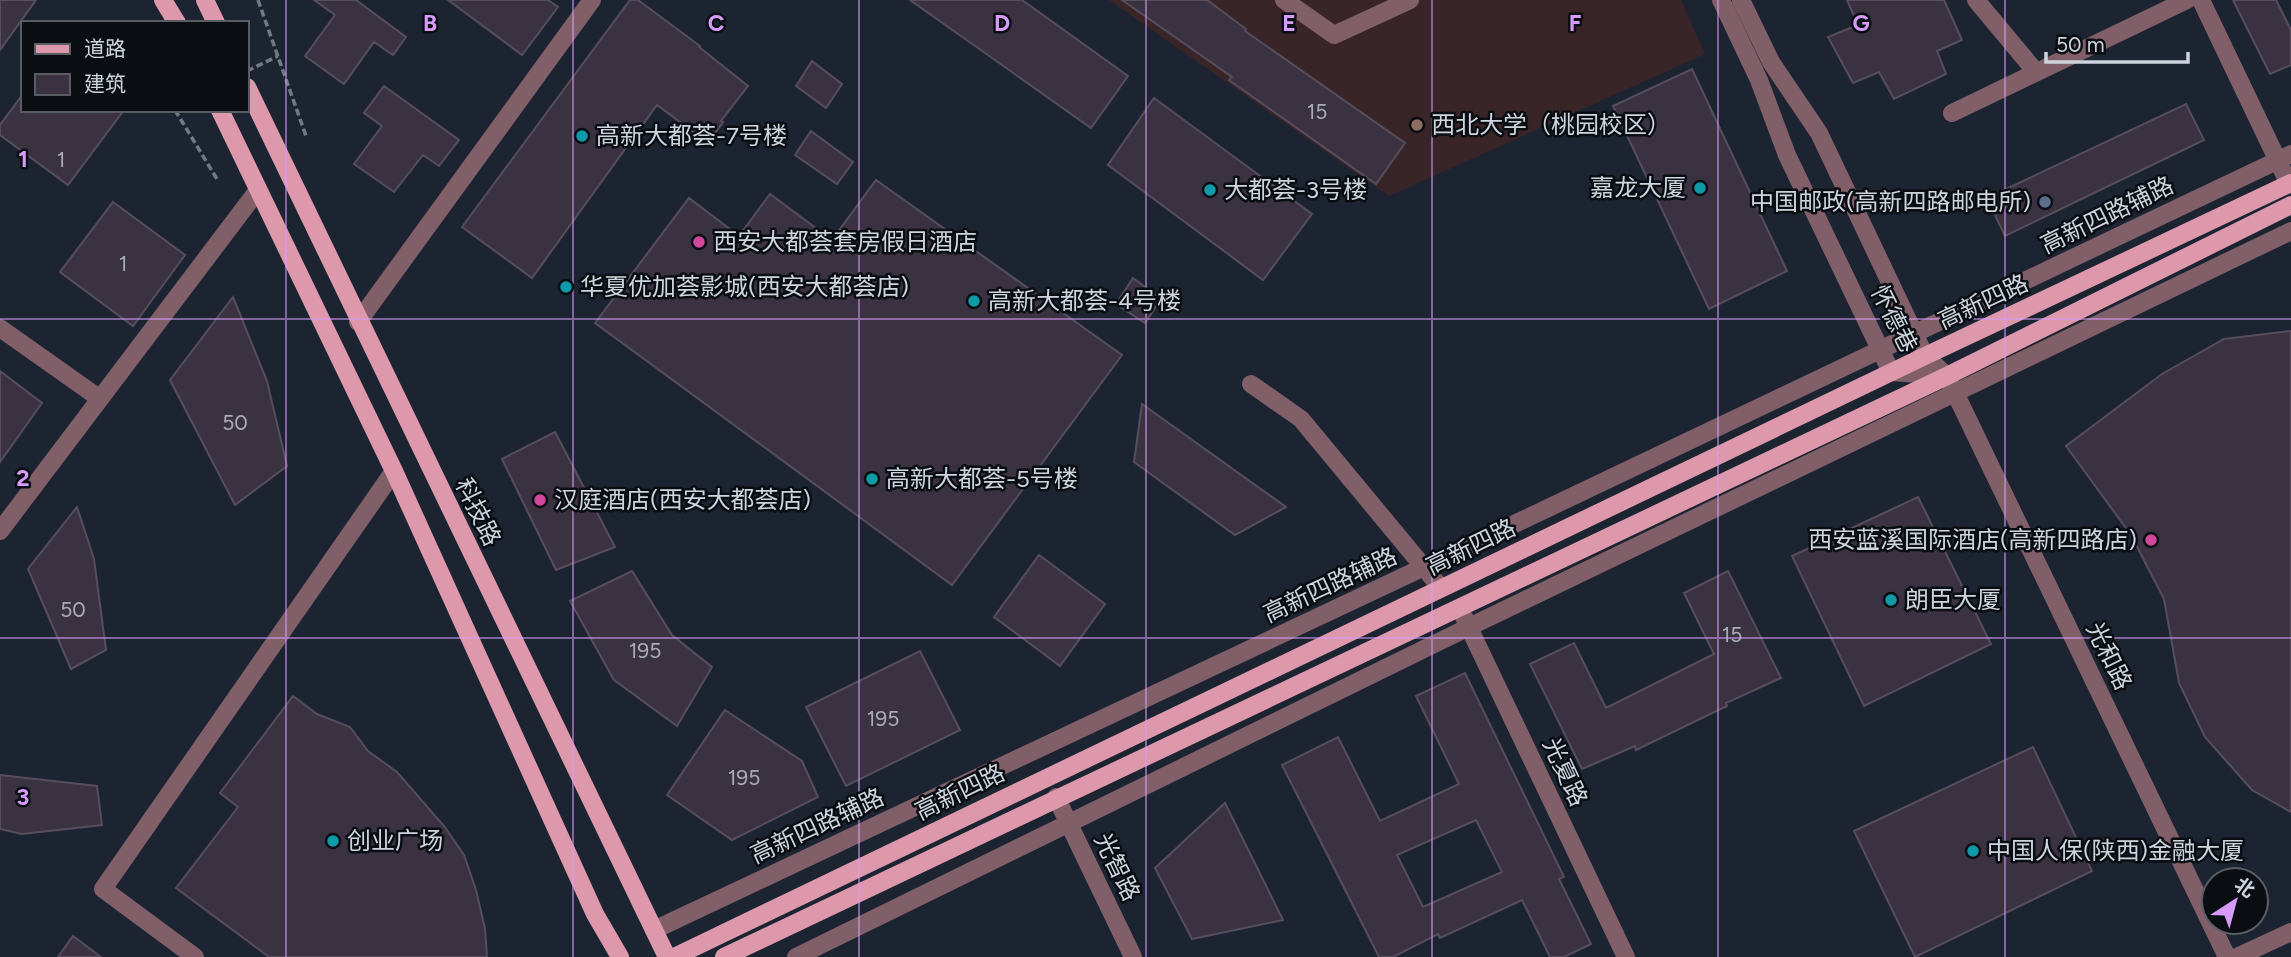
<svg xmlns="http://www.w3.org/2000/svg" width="2291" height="957" viewBox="0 0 2291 957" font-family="Figtree,'Noto Sans SC',sans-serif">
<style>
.education{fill:#392527}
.building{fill:#3a3240;stroke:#564d5d;stroke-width:2;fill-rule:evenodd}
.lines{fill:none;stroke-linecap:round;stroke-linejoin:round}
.path{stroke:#727985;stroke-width:3.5;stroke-dasharray:7 3.5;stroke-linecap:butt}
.minor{stroke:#805f68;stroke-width:18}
.major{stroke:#dd99ab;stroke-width:18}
.path-bridge{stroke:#727985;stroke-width:3.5;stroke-dasharray:7 3.5;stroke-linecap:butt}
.grid{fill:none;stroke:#d79bf9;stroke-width:2;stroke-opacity:0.55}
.education-dot{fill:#8d6e63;stroke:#0a0e13;stroke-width:2.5}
.culture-dot{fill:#0f9aa8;stroke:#0a0e13;stroke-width:2.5}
.service-dot{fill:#5c6f8a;stroke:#0a0e13;stroke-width:2.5}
.hotel-dot{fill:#d1479c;stroke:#0a0e13;stroke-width:2.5}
.labels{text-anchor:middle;stroke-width:5;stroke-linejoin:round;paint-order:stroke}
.number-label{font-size:21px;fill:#a9acb6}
.poi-label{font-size:24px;fill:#ced4dd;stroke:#0a0e13;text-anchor:start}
.street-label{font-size:24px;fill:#ced4dd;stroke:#0a0e13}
.grid-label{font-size:23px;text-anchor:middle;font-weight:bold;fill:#d79bf9;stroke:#0a0e13;stroke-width:5;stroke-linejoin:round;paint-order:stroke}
</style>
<rect width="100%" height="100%" fill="#1c2432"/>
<path class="education" d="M1109 0H1681L1705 54 1389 196Z"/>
<path class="building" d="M0 0H36L0 50Z
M314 0H356L406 37 393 55 374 42 344 84 305 56 335 15Z
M448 0H548L558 7 522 55Z
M630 0H638L700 46 699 47 748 86 721 121 723 122 708 143 657 105 532 278 462 227Z
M910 0H1022L1128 76 1091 128Z
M1122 0H1207L1246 29 1245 31 1405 143 1376 184 1229 80 1232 77Z
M1847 0H1944L1962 40 1937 51 1946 74 1894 99 1879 72 1853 83 1828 37 1858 25Z
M2233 0H2276L2291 30V65L2270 74Z
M812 61 842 84 826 108 796 86Z
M1692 69 1787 271 1709 309 1613 106Z
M384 86 459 140 439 166 423 155 394 192 354 164 382 126 364 113Z
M23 94V110H124L68 185 0 135V125Z
M1154 98 1312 214 1263 280 1108 165Z
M2186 104 2204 140 2005 236 1987 198Z
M811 131 853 162 837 184 795 155Z
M876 180 1122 355 952 585 595 323 689 198 739 236 770 194 832 240Z
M113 202 185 255 133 326 60 272Z
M1133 278 1161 299 1145 323 1116 304Z
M233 297 267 381 287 466 235 505 170 380Z
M2291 331V812L2252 790 2205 737 2179 683 2164 599 2131 535 2066 446 2162 374 2224 339Z
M0 371 42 403 0 462Z
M1142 404 1286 507 1235 535 1134 462Z
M555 432 615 547 556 570 502 459Z
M1918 497 1991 644 1864 706 1792 556Z
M77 507 94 559 106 650 71 669 28 569Z
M1039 555 1105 604 1060 666 994 617Z
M632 571 672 635 712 667 677 726 614 680 570 601Z
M1728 571 1781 678 1726 703 1727 706 1636 750 1635 746 1582 769 1530 664 1574 643 1606 708 1714 654 1684 593Z
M920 651 960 730 846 786 806 707Z
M1465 673 1564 877 1559 879 1591 944 1564 957H1550L1522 900 1440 938 1438 934 1393 957H1379L1282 765 1338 737 1380 821 1459 784 1416 696ZM1476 820 1502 872 1423 907 1397 855Z
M293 696 317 714 350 727 368 751 397 772 444 826 464 855 476 890 485 929 487 957H269L176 888 238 807 220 793Z
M725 710 802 761 818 797 732 840 667 795Z
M2033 747 2092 871 1915 957 1854 831Z
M0 775 97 786 102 825 22 834 0 829Z
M1225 803 1283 920 1192 939 1155 868Z
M73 936 101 957H58Z"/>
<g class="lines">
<path class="path" d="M258 0 306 136
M175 110 217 179"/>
<path class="minor" d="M1284 0 1334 35 1410 0
M1721 0 1759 80 1787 155 1891 372 1947 376
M1741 0 1771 62 1819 133 1925 356 1947 376 2227 957
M1976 0 2036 72
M2201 0 2289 184
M1952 113 2187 0
M358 322 592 0
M0 328 99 398
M1251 384 1301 419 1441 588
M0 531 258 190
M1464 617 1626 957
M1056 797 1133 957
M654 930 1458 551 2291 154
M195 957 103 889 394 471
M796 957 1469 627 2291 231
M2237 957 2291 932"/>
<path class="major" d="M163 0 177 23
M205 0 216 23
M247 87 667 957
M220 110 394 471 595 914 620 957
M674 957 1925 356 2291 183
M724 957 1947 376 2291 205"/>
<path class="path-bridge" d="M247 71 278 56"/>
</g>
<path class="grid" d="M286 0V957M573 0V957M859 0V957M1146 0V957M1432 0V957M1718 0V957M2005 0V957M0 319H2291M0 638H2291"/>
<circle class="education-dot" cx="1417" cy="125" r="7"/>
<g class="culture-dot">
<circle cx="582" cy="136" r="7"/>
<circle cx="1700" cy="188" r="7"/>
<circle cx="1210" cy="190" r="7"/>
<circle cx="566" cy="287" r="7"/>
<circle cx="974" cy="301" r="7"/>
<circle cx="872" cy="479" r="7"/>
<circle cx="1891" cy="600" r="7"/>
<circle cx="333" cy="841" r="7"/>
<circle cx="1973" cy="851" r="7"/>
</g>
<circle class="service-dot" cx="2045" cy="202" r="7"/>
<g class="hotel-dot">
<circle cx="699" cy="242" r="7"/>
<circle cx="540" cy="500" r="7"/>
<circle cx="2151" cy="540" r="7"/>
</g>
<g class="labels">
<g class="number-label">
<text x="1317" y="119">15</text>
<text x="61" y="167">1</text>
<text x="123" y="271">1</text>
<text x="235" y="430">50</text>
<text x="73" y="617">50</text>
<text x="1732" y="642">15</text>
<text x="645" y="658">195</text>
<text x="883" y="726">195</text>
<text x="744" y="785">195</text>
</g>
<g class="poi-label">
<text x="1431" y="133">西北大学（桃园校区）</text>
<text x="596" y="144">高新大都荟-7号楼</text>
<text x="1686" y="196" text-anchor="end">嘉龙大厦</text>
<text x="1224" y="198">大都荟-3号楼</text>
<text x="2031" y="210" text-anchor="end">中国邮政(高新四路邮电所)</text>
<text x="713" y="250">西安大都荟套房假日酒店</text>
<text x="580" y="295">华夏优加荟影城(西安大都荟店)</text>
<text x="988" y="309">高新大都荟-4号楼</text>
<text x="886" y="487">高新大都荟-5号楼</text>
<text x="554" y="508">汉庭酒店(西安大都荟店)</text>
<text x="2137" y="548" text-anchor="end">西安蓝溪国际酒店(高新四路店)</text>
<text x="1905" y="608">朗臣大厦</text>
<text x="347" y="849">创业广场</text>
<text x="1987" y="859">中国人保(陕西)金融大厦</text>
</g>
<g class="street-label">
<text transform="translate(2107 215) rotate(-26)" y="8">高新四路辅路</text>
<text transform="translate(1983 302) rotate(-25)" y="8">高新四路</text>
<text transform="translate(1894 319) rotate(63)" y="8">怀德巷</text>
<text transform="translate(478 512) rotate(64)" y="8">科技路</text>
<text transform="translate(1471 547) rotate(-26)" y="8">高新四路</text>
<text transform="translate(1330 585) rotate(-25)" y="8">高新四路辅路</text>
<text transform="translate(2109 656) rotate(64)" y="8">光和路</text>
<text transform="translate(1565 772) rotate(65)" y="8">光夏路</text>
<text transform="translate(960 792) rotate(-26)" y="8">高新四路</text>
<text transform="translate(817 826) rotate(-25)" y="8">高新四路辅路</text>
<text transform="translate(1117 867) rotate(64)" y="8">光智路</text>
</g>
</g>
<g class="grid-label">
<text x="430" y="31">B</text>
<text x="716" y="31">C</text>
<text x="1002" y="31">D</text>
<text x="1289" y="31">E</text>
<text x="1575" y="31">F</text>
<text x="1861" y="31">G</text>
<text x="23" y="167">1</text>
<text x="23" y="486">2</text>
<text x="23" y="805">3</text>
</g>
<rect x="21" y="21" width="228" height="91" fill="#0a0e13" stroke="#585d64" stroke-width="2"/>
<rect x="35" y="44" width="35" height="10" fill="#dd99ab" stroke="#585d64" stroke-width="2"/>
<text x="84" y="56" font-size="21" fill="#ced4dd">道路</text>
<rect x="35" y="74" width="35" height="21" fill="#3a3240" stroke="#585d64" stroke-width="2"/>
<text x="84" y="91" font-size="21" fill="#ced4dd">建筑</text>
<g transform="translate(2235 901) rotate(36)"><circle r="33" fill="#0a0e13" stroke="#585d64" stroke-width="2"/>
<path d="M0-5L12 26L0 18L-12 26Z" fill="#d79bf9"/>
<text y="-10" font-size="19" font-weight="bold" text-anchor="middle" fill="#ced4dd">北</text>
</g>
<path d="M2046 52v10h142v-10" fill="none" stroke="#ced4dd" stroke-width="3.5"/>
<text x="2056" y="52" font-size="21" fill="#ced4dd" stroke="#0a0e13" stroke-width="5" paint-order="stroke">50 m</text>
</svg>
